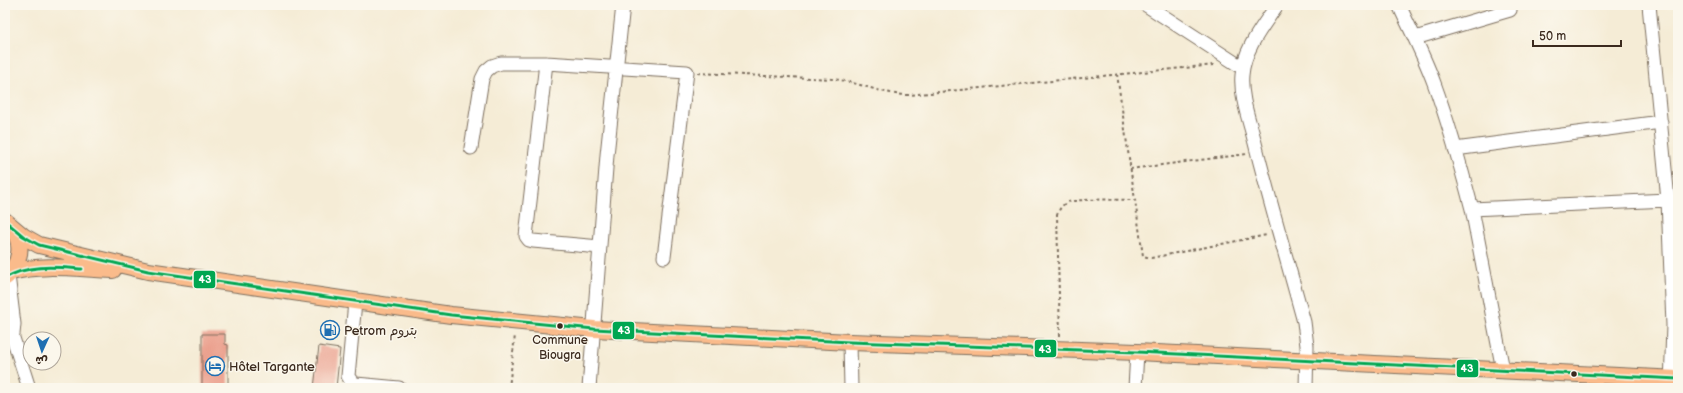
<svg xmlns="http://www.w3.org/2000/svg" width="1683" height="393" viewBox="0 0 1683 393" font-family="'Balsamiq Sans','Playpen Sans Arabic',sans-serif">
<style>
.building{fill:#eb9f8c}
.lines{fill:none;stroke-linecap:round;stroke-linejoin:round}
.minor-casing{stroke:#7c6e5e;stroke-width:15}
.major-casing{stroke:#7c6e5e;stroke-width:18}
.path{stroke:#7c6e5e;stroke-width:2;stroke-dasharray:3 3;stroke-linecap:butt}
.minor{stroke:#fff;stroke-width:13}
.major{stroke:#fabb8b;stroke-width:16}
.bus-1-casing{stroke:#fbf7ec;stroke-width:6}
.bus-1{stroke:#00a651;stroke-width:3}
.bus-dot{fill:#3b2a1e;stroke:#fbf7ec;stroke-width:1.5}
.labels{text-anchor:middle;stroke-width:3;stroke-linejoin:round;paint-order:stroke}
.bus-label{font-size:12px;fill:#3b2a1e;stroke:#fbf7ec}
.poi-label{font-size:13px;fill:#3b2a1e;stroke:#fbf7ec;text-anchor:start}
.line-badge{stroke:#fbf7ec;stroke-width:1.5}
.badge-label{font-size:11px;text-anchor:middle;font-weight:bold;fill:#fff}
</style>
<rect width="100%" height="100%" fill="#fbf7ec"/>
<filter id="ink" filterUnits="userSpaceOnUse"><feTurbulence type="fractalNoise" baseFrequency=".025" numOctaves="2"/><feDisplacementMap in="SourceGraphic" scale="8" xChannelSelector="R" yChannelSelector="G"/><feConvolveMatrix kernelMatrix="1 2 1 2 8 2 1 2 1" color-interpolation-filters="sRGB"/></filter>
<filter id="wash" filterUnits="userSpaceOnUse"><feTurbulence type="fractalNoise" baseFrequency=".012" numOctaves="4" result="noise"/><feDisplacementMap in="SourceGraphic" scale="16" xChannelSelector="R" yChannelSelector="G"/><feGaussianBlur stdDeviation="0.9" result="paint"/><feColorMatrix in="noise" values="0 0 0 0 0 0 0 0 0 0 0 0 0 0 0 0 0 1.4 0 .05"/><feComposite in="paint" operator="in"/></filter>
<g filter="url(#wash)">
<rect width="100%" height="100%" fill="#f5ecd6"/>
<g id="blocks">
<path class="building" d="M202 334H225V344L228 345V388H202Z
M319 346 340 349 336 388H314Z"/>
</g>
</g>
<g filter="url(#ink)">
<use href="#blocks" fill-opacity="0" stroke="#7c6e5e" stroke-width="1"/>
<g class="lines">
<defs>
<path id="minor" d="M1146 5 1243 68
M1277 5C1263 26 1244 49 1242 75 1240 97 1250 122 1255 143 1270 203 1288 263 1304 322L1307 346 1306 388
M1399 5C1411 31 1424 56 1434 83 1449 124 1461 167 1472 209L1503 370
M1649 5 1668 200 1673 325 1671 388
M1415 38 1510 10
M546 63 526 236 529 240 533 241 600 247
M471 148 482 79 486 71 492 66 501 63H546L687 72 664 257
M1455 149 1661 122
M1472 209 1668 200
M8 275 14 324 13 334
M355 302 348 376 351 381 356 384 399 388
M5 321 13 338 29 388
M850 342 851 388
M589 388 607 155 623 5
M1135 388 1137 352"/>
<path id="major" d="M5 221 23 236 39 245 148 271 451 315 594 329 850 342 1137 352 1678 379
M11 272C44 263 79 269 113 270
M6 277C21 264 24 243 12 228"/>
</defs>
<use href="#minor" class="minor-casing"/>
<use href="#major" class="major-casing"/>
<path class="path" d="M698 73 833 79C859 82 883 95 909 95L1214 65
M1117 74 1143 256 1151 258 1267 235
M1130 169 1247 154
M1060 336 1057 215C1059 210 1061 206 1066 203 1074 198 1122 200 1134 200
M509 388 515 335"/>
<use href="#minor" class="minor"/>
<use href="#major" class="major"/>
<defs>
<path id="bus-1" d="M5 221 23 236 39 245 148 271 451 315 594 329 850 342 1137 352 1678 379
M5 278C29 264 55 267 82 269"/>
</defs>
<use href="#bus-1" class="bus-1-casing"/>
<use href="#bus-1" class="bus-1"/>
</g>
</g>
<defs>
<symbol id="fuel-ring" viewBox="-11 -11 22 22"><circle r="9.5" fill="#fbf7ec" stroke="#1f6fb2" stroke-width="1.5"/><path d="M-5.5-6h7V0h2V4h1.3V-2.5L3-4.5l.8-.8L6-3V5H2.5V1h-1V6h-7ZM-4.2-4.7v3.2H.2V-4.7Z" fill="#1f6fb2"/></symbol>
<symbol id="hotel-ring" viewBox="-11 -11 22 22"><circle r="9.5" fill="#fbf7ec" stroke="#1f6fb2" stroke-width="1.5"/><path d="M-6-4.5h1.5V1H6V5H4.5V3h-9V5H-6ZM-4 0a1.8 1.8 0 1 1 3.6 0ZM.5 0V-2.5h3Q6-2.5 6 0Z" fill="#1f6fb2"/></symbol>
</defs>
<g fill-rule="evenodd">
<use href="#fuel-ring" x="319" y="319" width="22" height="22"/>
<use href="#hotel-ring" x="204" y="355" width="22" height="22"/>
</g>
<g class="bus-dot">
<circle cx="560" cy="326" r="3.5"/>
<circle cx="1574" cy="374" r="3.5"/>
</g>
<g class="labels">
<g class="bus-label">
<text x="560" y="344">Commune<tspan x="560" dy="15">Biougra</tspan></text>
</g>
<g class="poi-label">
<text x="344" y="335">Petrom بتروم</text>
<text x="229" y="371">Hôtel Targante</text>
</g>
</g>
<g class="line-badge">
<rect x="193" y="270" width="23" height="19" rx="4" fill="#00a651"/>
<rect x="612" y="321" width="23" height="19" rx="4" fill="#00a651"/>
<rect x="1034" y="339" width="23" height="19" rx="4" fill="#00a651"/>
<rect x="1456" y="359" width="23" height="19" rx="4" fill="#00a651"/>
</g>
<g class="badge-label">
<text x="205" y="283">43</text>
<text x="624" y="334">43</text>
<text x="1045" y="353">43</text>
<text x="1467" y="372">43</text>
</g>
<rect width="1683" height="393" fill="none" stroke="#fbf7ec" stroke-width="20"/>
<g transform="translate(42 351) rotate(183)"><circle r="19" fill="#fbf7ec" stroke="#aea59a"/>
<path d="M0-3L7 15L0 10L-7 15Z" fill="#1f6fb2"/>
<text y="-6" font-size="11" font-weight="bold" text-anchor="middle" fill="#3b2a1e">ش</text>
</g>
<path d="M1533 40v6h88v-6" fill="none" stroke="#3b2a1e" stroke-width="2"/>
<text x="1539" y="40" font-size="12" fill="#3b2a1e" stroke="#fbf7ec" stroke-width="3" paint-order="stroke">50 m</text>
</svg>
